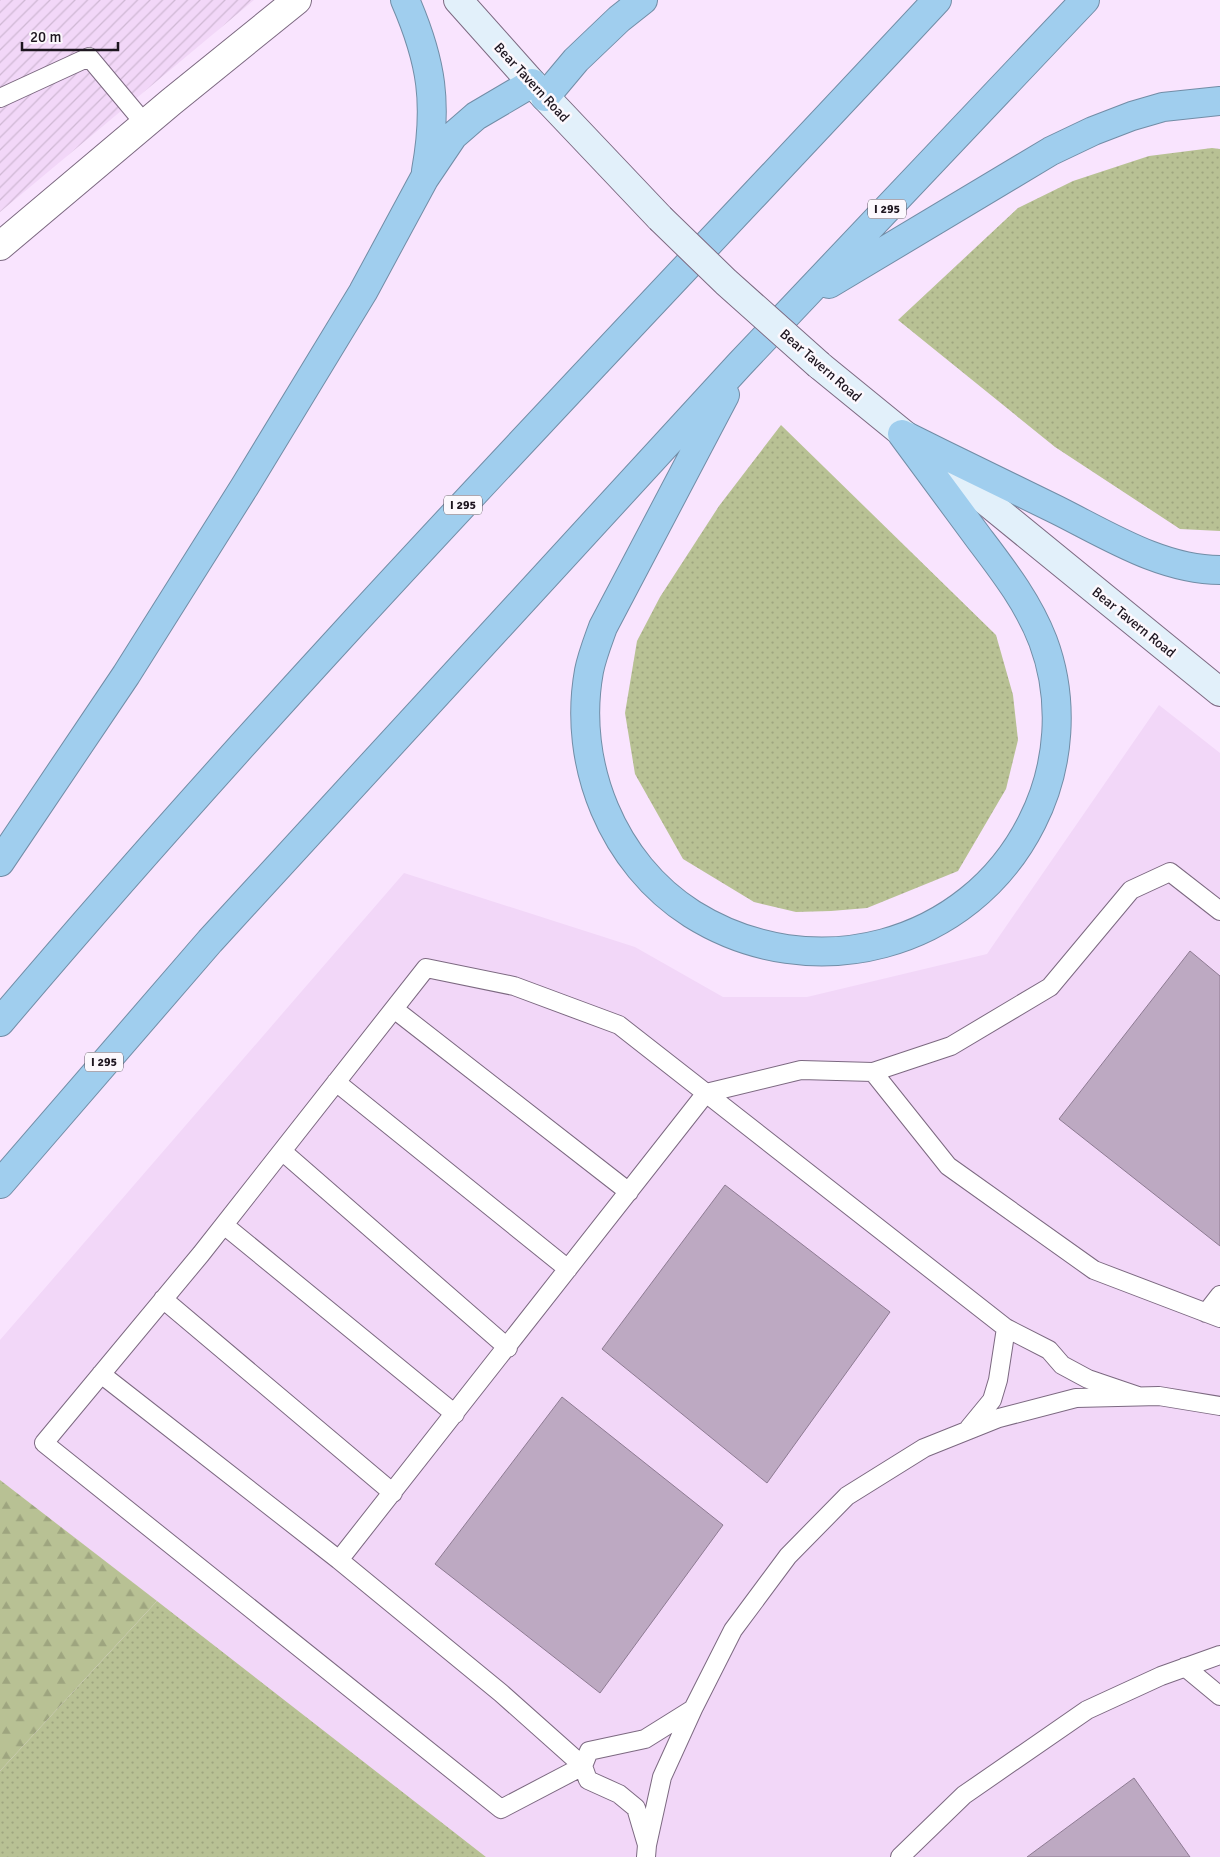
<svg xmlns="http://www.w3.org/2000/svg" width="1220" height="1857" viewBox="0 0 1220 1857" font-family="Signika,sans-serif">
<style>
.built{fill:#f2d7f8}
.industrial{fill:url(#industrial-furrows)}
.green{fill:url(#green-dots)}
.forest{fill:url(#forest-firs)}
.building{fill:#bda9c2;stroke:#8e7b93}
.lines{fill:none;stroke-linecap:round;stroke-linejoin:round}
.lane-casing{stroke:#7c6981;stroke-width:20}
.street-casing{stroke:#7c6981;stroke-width:30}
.secondary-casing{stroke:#7c6981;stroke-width:30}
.highway-casing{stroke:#728da6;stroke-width:30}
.lane{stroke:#fff;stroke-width:18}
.street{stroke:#fff;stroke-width:28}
.secondary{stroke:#e2f0fa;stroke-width:28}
.highway{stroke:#a0ceee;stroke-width:28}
.secondary-bridge-casing{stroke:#7c6981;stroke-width:30;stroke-linecap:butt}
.secondary-bridge{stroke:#e2f0fa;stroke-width:28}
.labels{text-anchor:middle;stroke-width:5;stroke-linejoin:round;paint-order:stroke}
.shield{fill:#fcf8fd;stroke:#605962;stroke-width:1}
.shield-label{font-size:12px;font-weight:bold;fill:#1d151f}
.street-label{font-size:14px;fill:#1d151f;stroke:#fcf8fd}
</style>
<defs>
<pattern id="industrial-furrows" width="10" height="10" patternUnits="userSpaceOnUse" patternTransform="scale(1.25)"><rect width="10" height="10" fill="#f2d7f8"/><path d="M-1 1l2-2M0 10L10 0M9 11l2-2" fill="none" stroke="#cfb8d4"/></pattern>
<pattern id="green-dots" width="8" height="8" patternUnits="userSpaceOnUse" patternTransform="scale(1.25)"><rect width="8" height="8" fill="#b8c194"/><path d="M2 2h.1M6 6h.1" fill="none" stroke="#9ea57f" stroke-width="1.8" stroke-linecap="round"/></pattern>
<pattern id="forest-firs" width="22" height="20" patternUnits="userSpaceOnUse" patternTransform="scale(1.25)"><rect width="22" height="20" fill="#b8c194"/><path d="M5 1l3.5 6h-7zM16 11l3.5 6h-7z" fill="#9ea57f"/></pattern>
</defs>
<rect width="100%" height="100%" fill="#f9e4fe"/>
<path class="built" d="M1159 705 1220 753V1857H486L0 1480V1340L404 873 635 947 723 997H807L987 954Z"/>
<path class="industrial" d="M0 0H254L0 212Z"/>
<path class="green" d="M1212 148 1220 149V531L1180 529 1055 447 898 320 1018 208 1073 181 1149 156Z
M781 425 996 635 1013 695 1018 740 1006 789 958 871 867 908 831 911 796 912 754 902 683 859 635 774 625 713 637 641 660 597 719 506Z
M157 1601 486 1857H0V1771Z"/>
<path class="forest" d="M0 1480 157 1601 0 1771Z"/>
<path class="building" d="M1190 951 1220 976V1246L1059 1119Z
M725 1185 890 1312 767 1483 602 1349Z
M562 1397 723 1525 600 1693 435 1564Z
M1134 1778 1190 1857H1027Z"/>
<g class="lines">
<defs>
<path id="lane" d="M0 98 89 57 145 124
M394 1009 629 1192
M873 1072 948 1166 1094 1270 1220 1318
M336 1082 568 1269
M282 1151 508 1348
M224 1225 455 1414
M163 1299 393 1493
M1206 1313 1220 1295
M101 1374 339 1560
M969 1428 992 1400 998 1380 1006 1328
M1185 1667 1220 1696
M693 1709 645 1739 589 1751 583 1766 501 1809 44 1443 201 1254 426 968 514 986 619 1025 1006 1328 1049 1350 1062 1365 1088 1379 1138 1396
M647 1845 636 1808 619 1794 588 1780 583 1766 501 1693 339 1560 706 1093 801 1070 873 1072 951 1046 1050 987 1131 890 1170 872 1220 911
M646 1857 647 1845 662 1777 693 1709 733 1630 788 1556 847 1496 924 1448 999 1418 1076 1398 1159 1396 1220 1406
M900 1857 964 1795 1087 1710 1161 1676 1220 1655"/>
<path id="street" d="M0 246 171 102 297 0"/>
<path id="secondary" d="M458 0 532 83 660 218
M819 365 1220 692"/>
<path id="highway" d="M405 0C432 62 438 104 426 171
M545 97 576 60 619 19 643 0
M829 284 1051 151 1093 131 1132 116 1163 107 1220 101
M725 395 603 627C598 641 592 656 589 671 572 764 613 864 692 914 812 989 969 948 1032 822 1060 767 1065 700 1043 641 1028 602 1003 570 978 537 953 503 928 469 902 434
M906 436C956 461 1006 485 1057 510 1107 535 1162 570 1220 570
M0 862 126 675 245 486 363 292 424 179 453 136 476 116 532 83
M0 1022C299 669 622 338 937 0
M0 1184 210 941 740 364 1085 0"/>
</defs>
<use href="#lane" class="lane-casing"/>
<use href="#street" class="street-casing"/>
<use href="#secondary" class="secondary-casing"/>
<use href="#highway" class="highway-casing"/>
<use href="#lane" class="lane"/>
<use href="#street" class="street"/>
<use href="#secondary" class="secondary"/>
<use href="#highway" class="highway"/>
<defs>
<path id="secondary-bridge" d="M660 218 726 282 819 365"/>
</defs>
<use href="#secondary-bridge" class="secondary-bridge-casing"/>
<use href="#secondary-bridge" class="secondary-bridge"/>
</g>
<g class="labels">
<g class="shield">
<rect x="868" y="199.5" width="38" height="19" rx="4"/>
<rect x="444" y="495.5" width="38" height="19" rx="4"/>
<rect x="85" y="1052.5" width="38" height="19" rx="4"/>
</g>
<g class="shield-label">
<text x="887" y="213">I 295</text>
<text x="463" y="509">I 295</text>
<text x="104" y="1066">I 295</text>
</g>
<g class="street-label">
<text transform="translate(532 82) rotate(47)" y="5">Bear Tavern Road</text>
<text transform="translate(821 365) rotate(41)" y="5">Bear Tavern Road</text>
<text transform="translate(1134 622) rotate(39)" y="5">Bear Tavern Road</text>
</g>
</g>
<path d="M22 42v8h96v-8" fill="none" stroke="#1d151f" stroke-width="2.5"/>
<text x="30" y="42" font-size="15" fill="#1d151f" stroke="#fcf8fd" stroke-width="4" paint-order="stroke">20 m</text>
</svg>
